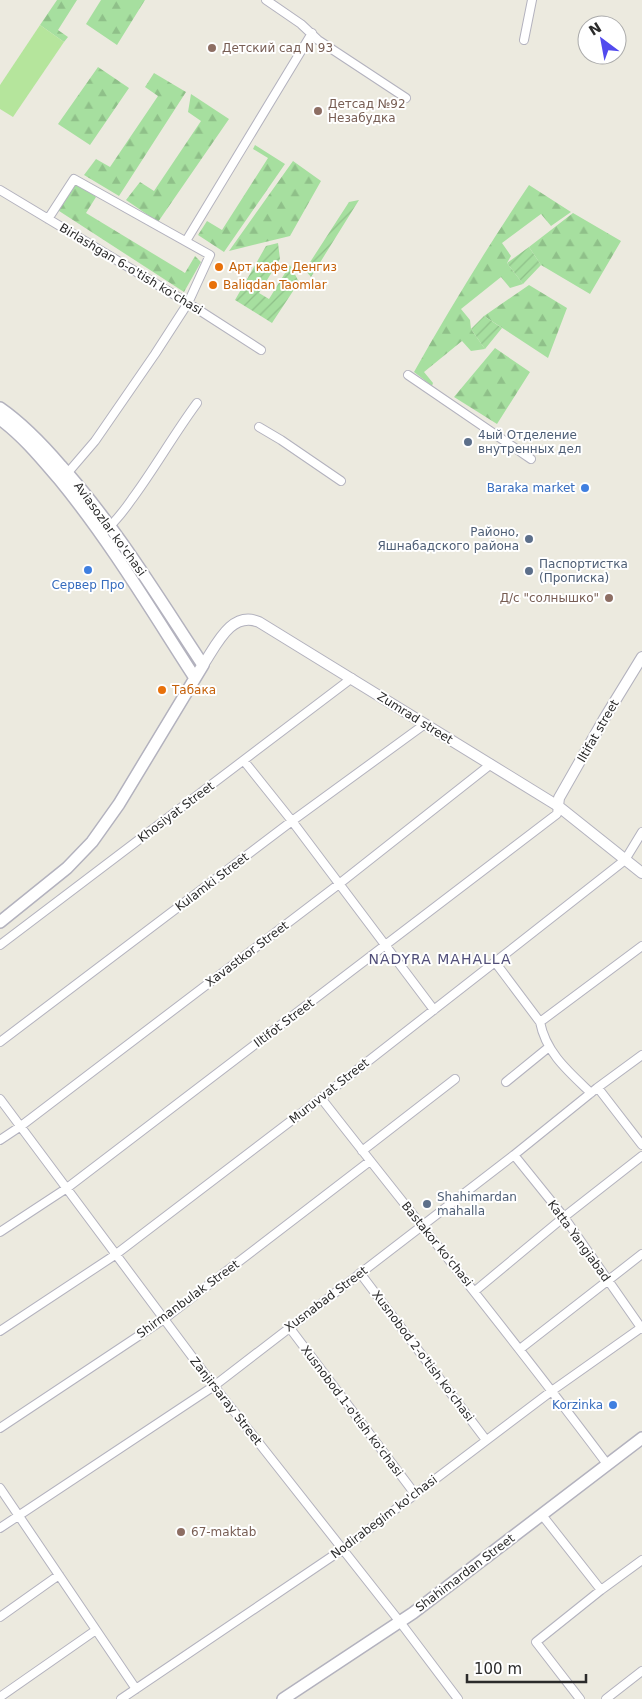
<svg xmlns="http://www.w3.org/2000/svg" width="642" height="1699" viewBox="0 0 642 1699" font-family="'DejaVu Sans',sans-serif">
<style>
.forest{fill:url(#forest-firs)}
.garden{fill:url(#garden-furrows)}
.pitch{fill:#b5e59c}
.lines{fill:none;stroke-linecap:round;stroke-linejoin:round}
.minor-casing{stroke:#b3b2be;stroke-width:10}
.tertiary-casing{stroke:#b3b2be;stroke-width:12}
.secondary-casing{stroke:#b3b2be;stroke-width:14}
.minor{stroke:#fff;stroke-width:8}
.tertiary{stroke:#fff;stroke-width:10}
.secondary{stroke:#fff;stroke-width:11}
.education-dot{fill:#8d6e63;stroke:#fff;stroke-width:2}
.food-dot{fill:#e8710a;stroke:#fff;stroke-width:2}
.service-dot{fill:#5c6f8a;stroke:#fff;stroke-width:2}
.shop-dot{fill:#3f7fe0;stroke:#fff;stroke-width:2}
.labels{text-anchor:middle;stroke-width:4;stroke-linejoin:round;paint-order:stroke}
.education-label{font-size:12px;fill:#785e54;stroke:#fff;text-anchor:start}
.food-label{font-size:12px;fill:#c56008;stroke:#fff;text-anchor:start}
.street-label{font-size:12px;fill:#2b2b2b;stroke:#fff}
.service-label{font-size:12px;fill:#4e5e75;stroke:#fff;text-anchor:start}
.shop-label{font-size:12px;fill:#366cbe;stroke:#fff;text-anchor:end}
.neighbourhood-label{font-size:14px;letter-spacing:1px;fill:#514f79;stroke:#fff}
</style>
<defs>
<pattern id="forest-firs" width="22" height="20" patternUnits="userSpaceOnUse" patternTransform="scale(1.25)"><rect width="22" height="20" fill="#a6df9f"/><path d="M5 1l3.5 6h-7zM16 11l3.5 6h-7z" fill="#8fc089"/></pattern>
<pattern id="garden-furrows" width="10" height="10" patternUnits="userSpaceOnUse" patternTransform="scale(1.25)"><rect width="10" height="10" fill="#a6df9f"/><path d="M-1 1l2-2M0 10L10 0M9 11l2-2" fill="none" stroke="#8fc089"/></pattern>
</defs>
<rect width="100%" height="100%" fill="#eceadf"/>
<path class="forest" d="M57 0H77L58 30 68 37 64 42 40 25Z
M101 0H145L117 45 86 24Z
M98 67 129 88 90 145 58 124Z
M154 73 186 92 119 196 84 175 96 159 110 167 158 96 145 87Z
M191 94 229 119 158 222 126 200 140 182 154 191 201 121 188 112Z
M255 145 285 164 224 252 198 235 207 221 222 230 268 158 253 149Z
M293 161 321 181 290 236 229 251Z
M74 179 96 197 86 213 185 273 195 256 201 262 184 292 56 209Z
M529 185 571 212 551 226 541 214 502 243 511 256 507 263 523 284 510 288 501 277 461 309 470 320 471 329 485 349 471 351 462 341 424 372 433 383 432 386 414 372C450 308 488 246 529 185Z
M573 213 621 241 590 294 541 265 529 247Z
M529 285 567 308 548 358 484 316Z
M495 348 530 372 497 424 454 397Z"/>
<path class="garden" d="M359 200 311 277 305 270 349 202Z
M278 243 280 259 259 293 269 299 290 265 299 282 272 323 235 300 266 246Z
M529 247 541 265 523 284 507 263Z
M484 316 502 328 485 349 471 329Z"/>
<path class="pitch" d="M40 25 64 42 13 117 0 109V85Z"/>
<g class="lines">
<defs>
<path id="minor" d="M266 0 301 24 318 40 406 98
M524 40 532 0
M0 190 188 303 261 350
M48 219 74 179 210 255 188 303 155 354 95 441 65 476
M186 241 312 33
M408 375 531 459
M259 427 281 440 341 481
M101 534C114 524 123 512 132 499 155 468 174 434 197 403
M244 761 292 821 434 1010
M0 945 352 678
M495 962 540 1022C546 1053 569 1072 591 1093
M540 1022 642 946
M0 1042 292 821 425 724
M506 1082 549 1047
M598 1088 642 1145
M321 1098C416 1220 515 1340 607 1464
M0 1099 214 1386 400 1622 458 1699
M0 1140 21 1126 339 884 491 764
M362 1151 455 1079
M514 1155 564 1217 642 1329
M0 1232 67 1188 557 814 558 806
M360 1273 486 1440
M475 1291 564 1217 642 1156
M289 1327 415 1494
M0 1331 115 1255 321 1098 495 962 625 860 642 832
M520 1349 642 1254
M0 1428 164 1319 370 1161
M0 1488 136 1689
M542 1515 601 1590
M0 1528 214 1386 514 1155 597 1088 642 1055
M0 1617 59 1575
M0 1697 96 1630
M121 1699 343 1549 553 1390 642 1327
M580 1699 536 1642 601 1590 642 1560
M606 1699 642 1671"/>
<path id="tertiary" d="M203 665C216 646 231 610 259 622L558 806 642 873
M558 806 559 798 604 719 642 657"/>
<path id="secondary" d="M0 408C23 424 43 445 61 466 116 527 158 597 203 665L119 804 92 842 67 868 0 922
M0 419C23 436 41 458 59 479 110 541 151 610 195 678
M283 1699 413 1613 642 1438"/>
</defs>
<use href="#minor" class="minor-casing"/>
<use href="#tertiary" class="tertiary-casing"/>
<use href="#secondary" class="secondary-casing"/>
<use href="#minor" class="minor"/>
<use href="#tertiary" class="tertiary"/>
<use href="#secondary" class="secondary"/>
</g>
<g class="education-dot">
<circle cx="212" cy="48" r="5"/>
<circle cx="318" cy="111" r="5"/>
<circle cx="609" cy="598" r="5"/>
<circle cx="181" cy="1532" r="5"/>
</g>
<g class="food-dot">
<circle cx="219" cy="267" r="5"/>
<circle cx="213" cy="285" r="5"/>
<circle cx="162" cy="690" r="5"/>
</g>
<g class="service-dot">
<circle cx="468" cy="442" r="5"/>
<circle cx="529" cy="539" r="5"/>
<circle cx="529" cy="571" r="5"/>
<circle cx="427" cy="1204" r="5"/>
</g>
<g class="shop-dot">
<circle cx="585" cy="488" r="5"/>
<circle cx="88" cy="570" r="5"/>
<circle cx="613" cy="1405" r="5"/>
</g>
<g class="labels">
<g class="education-label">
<text x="222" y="52">Детский сад N 93</text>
<text x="328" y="108">Детсад №92<tspan x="328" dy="14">Незабудка</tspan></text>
<text x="599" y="602" text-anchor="end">Д/с "солнышко"</text>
<text x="191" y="1536">67-maktab</text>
</g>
<g class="food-label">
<text x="229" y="271">Арт кафе Денгиз</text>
<text x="223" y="289">Baliqdan Taomlar</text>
<text x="172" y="694">Табака</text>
</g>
<g class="street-label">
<text transform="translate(131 269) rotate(31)" y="4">Birlashgan 6-o'tish ko'chasi</text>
<text transform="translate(110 529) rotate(54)" y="4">Aviasozlar ko'chasi</text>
<text transform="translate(415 718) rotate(32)" y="4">Zumrad street</text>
<text transform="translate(598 731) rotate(-60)" y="4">Iltifаt street</text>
<text transform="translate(176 812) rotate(-37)" y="4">Khosiyat Street</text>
<text transform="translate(212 882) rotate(-37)" y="4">Kulamki Street</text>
<text transform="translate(247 954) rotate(-37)" y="4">Xavastkor Street</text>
<text transform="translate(284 1023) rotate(-37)" y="4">Iltifot Street</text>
<text transform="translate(329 1091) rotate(-38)" y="4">Muruvvat Street</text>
<text transform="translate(579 1241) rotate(54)" y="4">Katta Yangiabad</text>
<text transform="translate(437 1244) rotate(51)" y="4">Bastakor ko'chasi</text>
<text transform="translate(188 1299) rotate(-36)" y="4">Shirmanbulak Street</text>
<text transform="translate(326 1299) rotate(-37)" y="4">Xusnabad Street</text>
<text transform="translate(423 1356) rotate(53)" y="4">Xusnobod 2-o'tish ko'chasi</text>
<text transform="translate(226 1401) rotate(52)" y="4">Zanjirsaray Street</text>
<text transform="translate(352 1411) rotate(53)" y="4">Xusnobod 1-o'tish ko'chasi</text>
<text transform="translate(384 1517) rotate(-37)" y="4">Nodirabegim ko'chasi</text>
<text transform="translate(465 1573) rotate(-37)" y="4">Shahimardan Street</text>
</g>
<g class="service-label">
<text x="478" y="439">4ый Отделение<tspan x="478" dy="14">внутренных дел</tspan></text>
<text x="519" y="536" text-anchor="end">Районо,<tspan x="519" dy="14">Яшнабадского района</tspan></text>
<text x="539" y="568">Паспортистка<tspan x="539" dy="14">(Прописка)</tspan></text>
<text x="437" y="1201">Shahimardan<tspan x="437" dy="14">mahalla</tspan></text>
</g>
<g class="shop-label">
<text x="575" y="492">Baraka market</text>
<text x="88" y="589" text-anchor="middle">Сервер Про</text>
<text x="603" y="1409">Korzinka</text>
</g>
<g class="neighbourhood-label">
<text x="440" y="964">NADYRA MAHALLA</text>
</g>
</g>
<g transform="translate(602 40) rotate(328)"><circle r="24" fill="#ffffff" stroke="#aaaaaa"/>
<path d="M0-4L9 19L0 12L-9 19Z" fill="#524aee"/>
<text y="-8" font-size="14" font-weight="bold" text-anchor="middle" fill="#2b2b2b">N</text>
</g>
<path d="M467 1674v8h119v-8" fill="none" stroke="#2b2b2b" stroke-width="2.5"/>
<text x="474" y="1674" font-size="15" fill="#2b2b2b" stroke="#ffffff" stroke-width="4" paint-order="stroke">100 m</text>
</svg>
